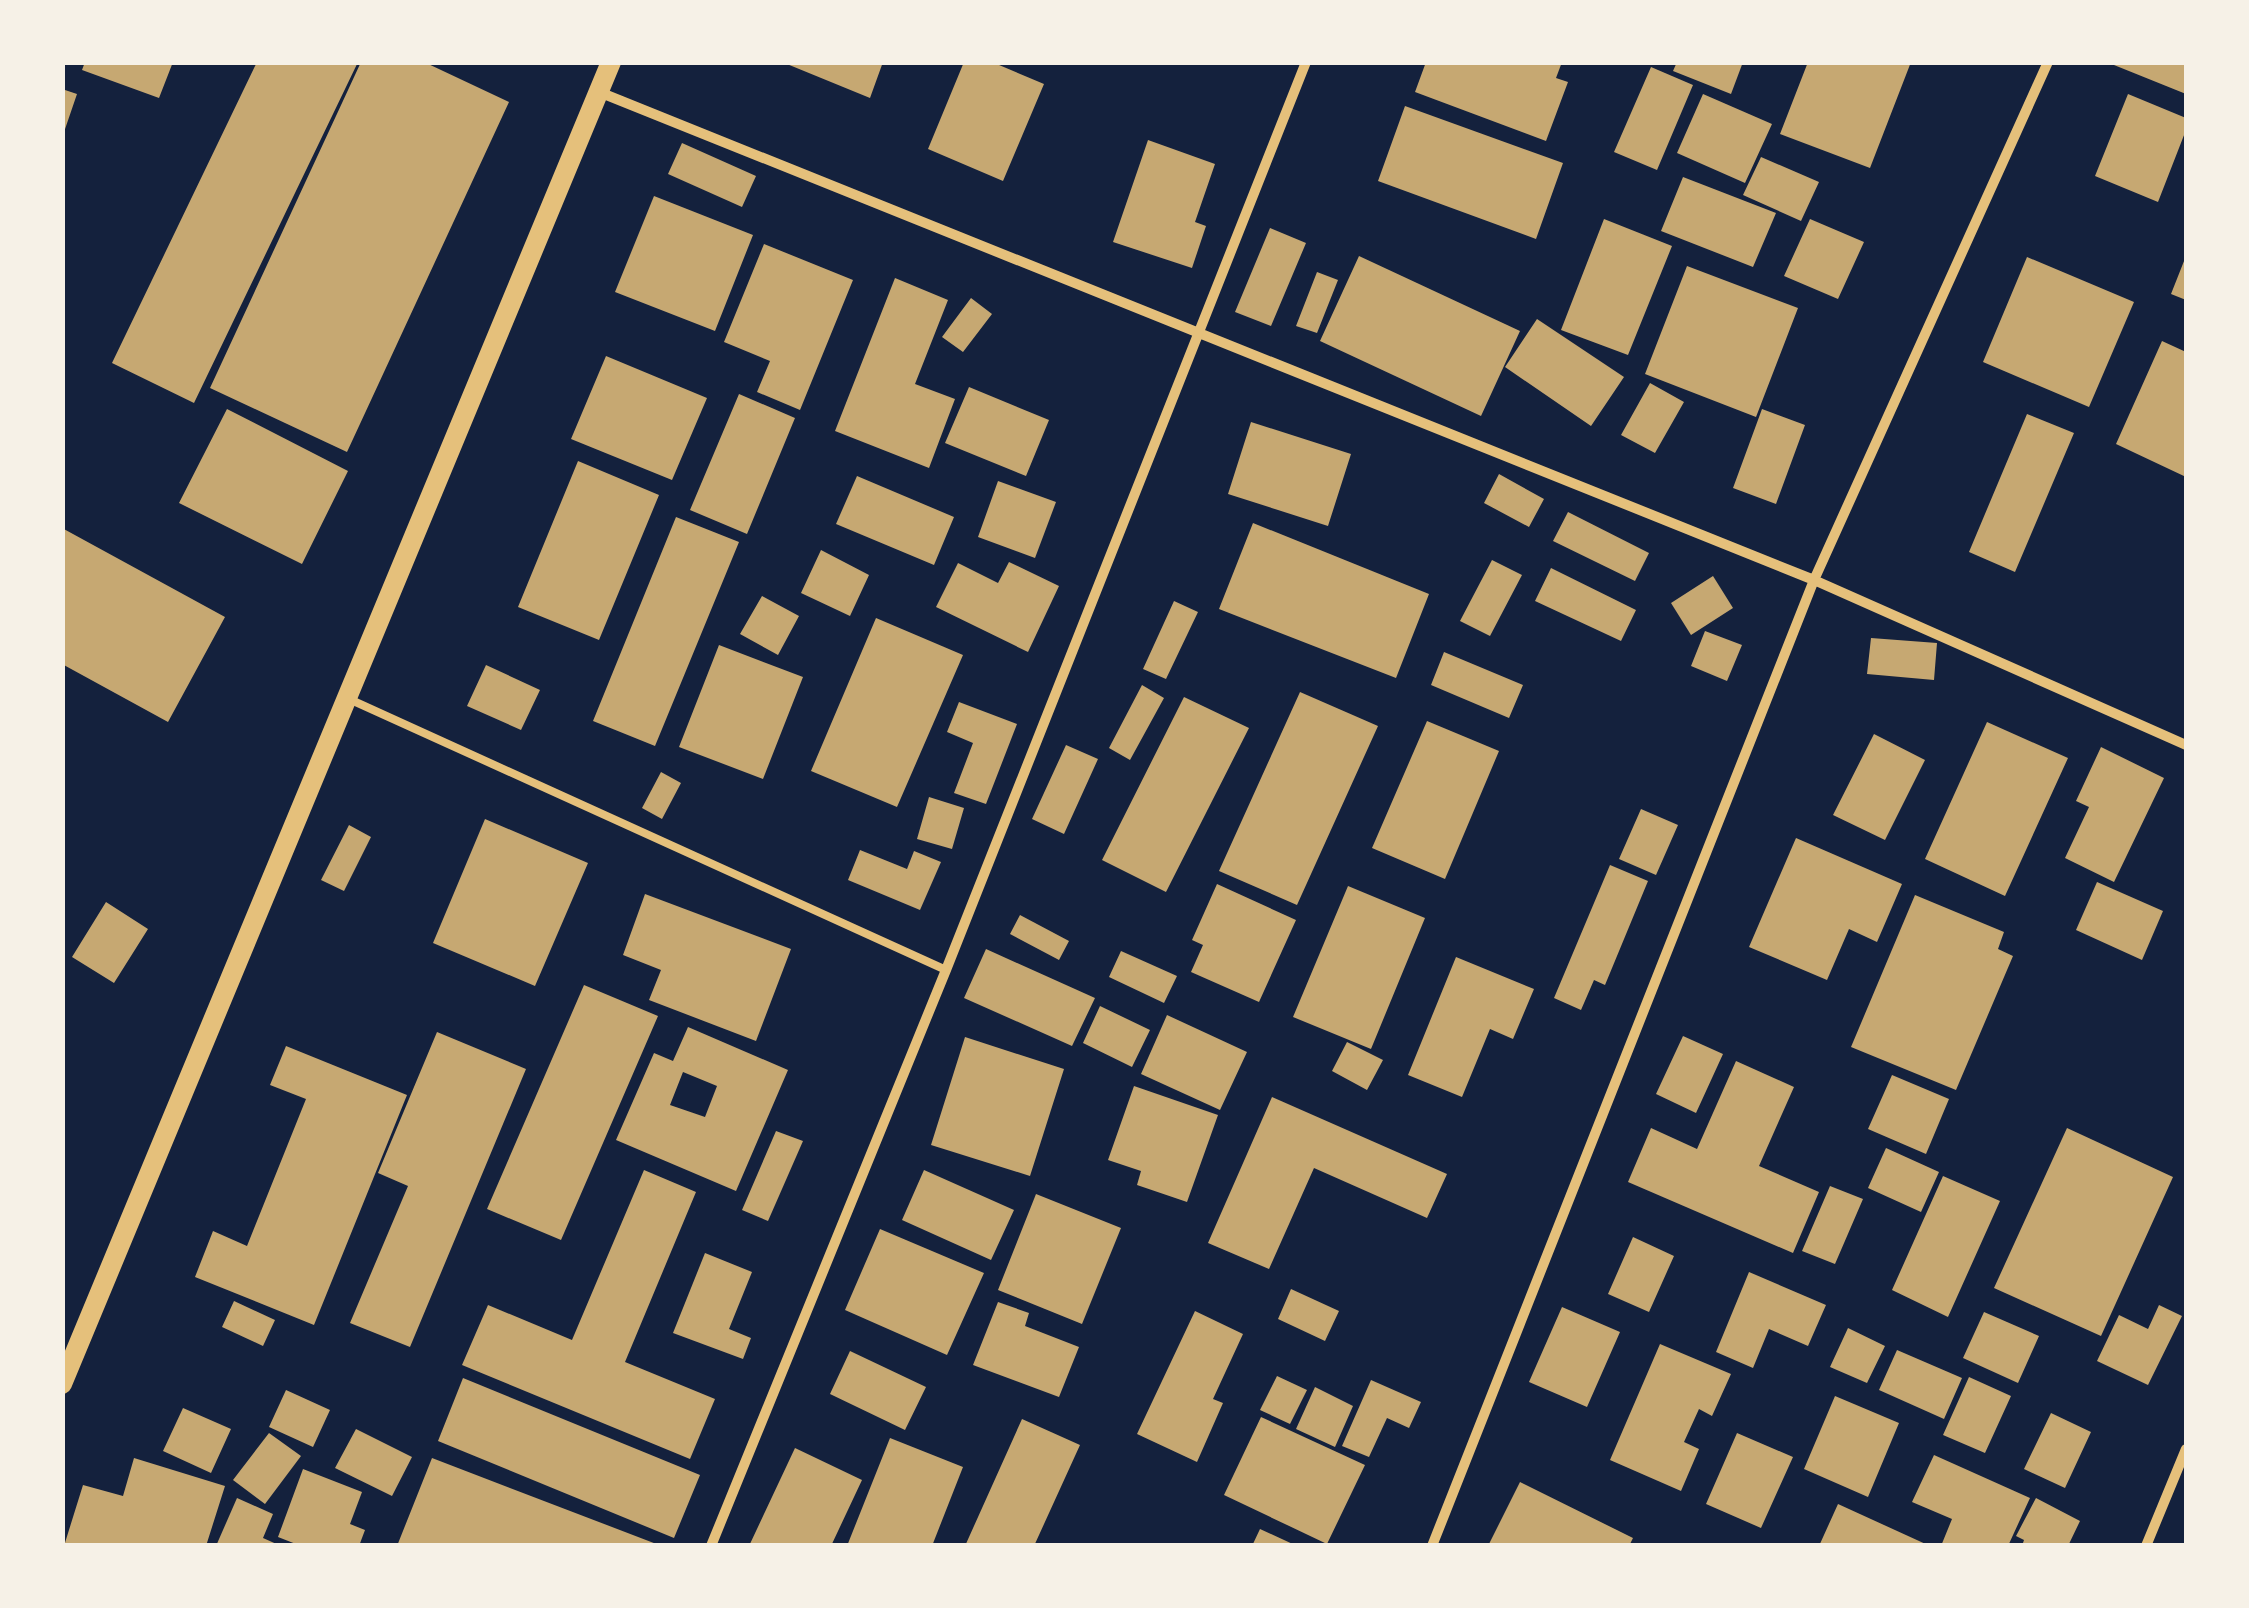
<svg xmlns="http://www.w3.org/2000/svg" width="2249" height="1608" viewBox="0 0 2249 1608" font-family="'Golos Text',sans-serif">
<style>
.building{fill:#c6a872;fill-rule:evenodd}
.lines{fill:none;stroke-linecap:round;stroke-linejoin:round}
.service{stroke:#e5c07b;stroke-width:8}
.minor{stroke:#e5c07b;stroke-width:10}
.secondary{stroke:#e5c07b;stroke-width:20}
</style>
<rect width="100%" height="100%" fill="#14213d"/>
<path class="building" d="M85 62H173L159 98 82 70Z
M257 62H358L194 403 112 363Z
M361 62H424L509 102 347 452 210 388Z
M782 62H883L870 98Z
M964 62H992L1044 84 1003 181 928 149Z
M1426 62H1562L1556 78 1568 82 1546 141 1415 92Z
M1677 62H1743L1731 94 1673 71Z
M1808 62H1911L1870 168 1780 134Z
M2109 62H2186V94L2109 63Z
M1651 67 1693 85 1657 170 1614 152Z
M62 89 77 94 63 135H62Z
M1703 94 1772 124 1745 183 1677 153Z
M2128 94 2186 118V130L2158 202 2095 176Z
M1405 106 1563 163 1536 239 1378 181Z
M1148 140 1215 164 1195 222 1206 226 1192 268 1113 242Z
M682 143 756 176 742 207 668 174Z
M1761 157 1819 182 1801 221 1743 195Z
M1683 177 1776 213 1753 267 1661 231Z
M654 196 753 235 715 331 615 292Z
M1604 219 1672 246 1628 355 1561 330Z
M1810 219 1864 242 1838 299 1784 276Z
M1270 228 1306 243 1271 326 1235 312Z
M764 244 853 280 800 410 757 392 770 361 724 342Z
M1359 256 1520 331 1481 416 1320 341Z
M2186 256V300L2171 294Z
M2027 257 2134 302 2089 407 1983 362Z
M1687 266 1798 308 1756 417 1645 374Z
M1317 272 1338 280 1317 333 1296 326Z
M895 278 948 300 915 384 955 399 929 468 835 431Z
M971 298 992 314 963 352 942 337Z
M1537 319 1624 377 1591 426 1505 367Z
M2162 341 2186 352V477L2116 444Z
M606 356 707 398 672 480 571 439Z
M1650 383 1684 402 1655 453 1621 435Z
M969 387 1049 420 1026 476 945 443Z
M739 394 795 418 747 534 690 510Z
M227 409 348 471 302 564 179 503Z
M1762 409 1805 425 1776 504 1733 488Z
M2027 414 2074 433 2015 572 1969 552Z
M1251 422 1351 454 1328 526 1228 494Z
M578 461 659 495 599 640 518 607Z
M1499 474 1544 499 1529 527 1484 503Z
M857 476 954 517 934 565 836 524Z
M998 481 1056 502 1035 558 978 537Z
M1568 512 1649 553 1635 581 1553 541Z
M676 517 739 542 655 746 593 721Z
M1253 523 1429 594 1396 678 1219 609Z
M62 528 225 617 168 722 62 664Z
M821 550 869 575 850 616 801 593Z
M1492 560 1522 575 1490 636 1460 621Z
M1009 562 1059 586 1028 652 936 607 958 563 998 583Z
M1551 568 1636 610 1621 641 1535 601Z
M1713 576 1733 608 1691 635 1671 603Z
M762 596 799 616 778 655 740 634Z
M1174 601 1198 612 1166 679 1143 669Z
M876 618 963 655 897 807 811 771Z
M1705 631 1742 645 1727 681 1691 666Z
M1871 638 1937 643 1934 680 1867 674Z
M719 645 803 677 763 779 679 747Z
M1444 652 1523 685 1509 718 1431 685Z
M486 665 540 690 521 730 467 706Z
M1142 685 1164 698 1130 760 1109 748Z
M1300 692 1378 726 1297 905 1219 871Z
M1184 697 1249 728 1166 892 1102 860Z
M959 702 1017 724 986 804 954 793 973 743 947 732Z
M1427 721 1499 751 1445 879 1372 848Z
M1987 722 2068 758 2005 896 1925 859Z
M1874 734 1925 760 1885 840 1833 815Z
M1066 745 1098 759 1064 834 1032 819Z
M2101 747 2164 778 2114 882 2065 858 2089 807 2076 801Z
M661 772 681 783 662 819 642 808Z
M929 797 964 808 952 849 917 839Z
M1641 809 1678 825 1656 875 1619 859Z
M485 819 588 863 535 986 433 943Z
M349 825 371 837 344 891 321 880Z
M1796 838 1902 884 1877 942 1849 929 1827 980 1749 947Z
M860 850 907 869 914 851 941 862 920 910 848 880Z
M1610 865 1648 881 1605 985 1594 980 1581 1010 1554 998Z
M2097 882 2163 911 2142 960 2076 930Z
M1217 884 1296 920 1259 1002 1191 972 1203 945 1192 940Z
M1348 886 1425 918 1371 1049 1293 1017Z
M645 894 791 949 756 1041 649 1000 661 970 623 955Z
M1915 895 2004 932 1998 949 2013 956 1956 1090 1851 1047Z
M106 902 148 929 114 983 72 957Z
M1020 915 1069 941 1059 960 1010 934Z
M986 949 1095 998 1072 1046 964 998Z
M1121 951 1177 976 1164 1003 1109 977Z
M1456 957 1534 989 1513 1039 1490 1029 1462 1097 1408 1075Z
M584 985 658 1016 561 1240 487 1209Z
M1100 1006 1150 1030 1132 1067 1083 1043Z
M1167 1015 1247 1052 1220 1110 1141 1074Z
M688 1027 788 1070 736 1191 616 1140 654 1053 673 1061ZM683 1072 717 1086 705 1117 670 1105Z
M437 1032 526 1069 410 1347 350 1323 408 1186 378 1173Z
M1683 1036 1723 1054 1696 1113 1656 1094Z
M965 1037 1064 1069 1030 1176 931 1145Z
M1347 1042 1383 1060 1367 1090 1332 1071Z
M286 1046 407 1095 314 1325 195 1277 213 1231 247 1246 306 1099 270 1085Z
M1736 1061 1794 1087 1759 1166 1819 1192 1793 1253 1628 1182 1651 1128 1697 1149Z
M1892 1075 1949 1099 1926 1154 1868 1129Z
M1134 1086 1218 1115 1187 1202 1137 1185 1141 1171 1108 1160Z
M1272 1097 1447 1174 1427 1218 1314 1168 1269 1269 1208 1243Z
M2067 1128 2173 1177 2101 1336 1994 1288Z
M776 1131 803 1141 768 1221 742 1210Z
M1886 1148 1939 1172 1921 1212 1868 1188Z
M644 1170 696 1192 625 1362 715 1399 690 1459 462 1365 488 1305 572 1340Z
M924 1170 1014 1210 991 1260 902 1220Z
M1943 1176 2000 1201 1948 1317 1892 1290Z
M1830 1186 1863 1199 1835 1264 1802 1251Z
M1036 1194 1121 1228 1082 1324 998 1290Z
M880 1229 984 1273 947 1355 845 1310Z
M1633 1237 1674 1256 1649 1312 1608 1294Z
M705 1253 752 1272 729 1329 751 1338 743 1359 673 1333Z
M1749 1272 1826 1305 1808 1346 1769 1329 1753 1368 1716 1352Z
M1291 1289 1339 1311 1325 1341 1278 1319Z
M234 1301 275 1320 263 1346 222 1327Z
M998 1302 1029 1313 1025 1326 1079 1347 1059 1397 973 1365Z
M2159 1305 2182 1316 2148 1385 2097 1361 2119 1315 2148 1329Z
M1562 1307 1620 1332 1587 1407 1529 1382Z
M1195 1311 1243 1334 1213 1399 1223 1403 1197 1462 1137 1434Z
M1984 1312 2039 1336 2018 1383 1963 1358Z
M1848 1328 1885 1346 1867 1383 1830 1367Z
M1660 1344 1731 1374 1712 1416 1699 1409 1684 1442 1699 1449 1681 1491 1610 1460Z
M1897 1350 1962 1378 1944 1419 1879 1390Z
M850 1351 926 1387 905 1430 830 1394Z
M1277 1376 1307 1390 1290 1424 1260 1410Z
M1969 1377 2011 1396 1985 1453 1943 1435Z
M463 1378 700 1475 674 1538 438 1441Z
M1371 1380 1421 1402 1409 1428 1387 1418 1369 1457 1342 1446Z
M1315 1387 1353 1406 1335 1447 1296 1429Z
M286 1390 330 1410 313 1447 269 1427Z
M1835 1396 1899 1423 1868 1497 1804 1469Z
M183 1408 231 1429 211 1473 163 1451Z
M2051 1413 2091 1432 2065 1488 2024 1469Z
M1261 1417 1365 1465 1327 1544 1224 1495Z
M1022 1419 1080 1445 1034 1546H965Z
M356 1429 412 1457 392 1496 335 1468Z
M269 1433 301 1456 265 1504 233 1480Z
M1737 1433 1793 1457 1761 1528 1706 1504Z
M890 1438 963 1467 932 1546H847Z
M795 1448 862 1480 831 1546H749Z
M1934 1455 2030 1498 2008 1546H1941L1952 1519 1912 1502Z
M134 1458 225 1486 206 1546H64L83 1485 123 1496Z
M432 1458 659 1545V1546H397Z
M303 1469 362 1492 350 1524 365 1530 359 1546H301L278 1537Z
M1520 1482 1633 1538 1629 1546H1488Z
M237 1498 273 1514 263 1538 281 1546H216Z
M2036 1498 2080 1521 2068 1546H2022L2024 1540 2016 1536Z
M1838 1504 1930 1546H1819Z
M1260 1529 1297 1546H1252Z"/>
<g class="lines">
<path class="service" d="M349 699 946 970"/>
<path class="minor" d="M599 92 1814 580 2186 745
M711 1546 946 970 1306 62
M1432 1546 1814 580 2048 62
M2146 1546 2186 1449"/>
<path class="secondary" d="M62 1384 611 62"/>
</g>
<rect width="2249" height="1608" fill="none" stroke="#f6f1e7" stroke-width="130"/>
</svg>
